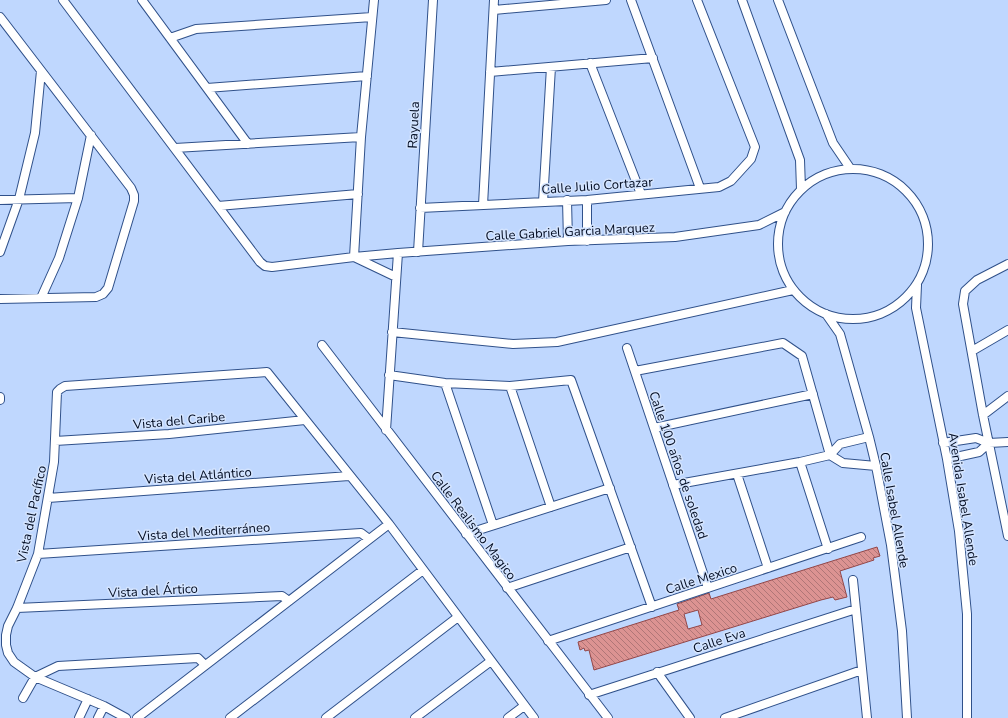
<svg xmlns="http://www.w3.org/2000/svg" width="1008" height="718" viewBox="0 0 1008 718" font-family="'Nunito Sans',sans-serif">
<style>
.building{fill:url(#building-back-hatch);stroke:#924749;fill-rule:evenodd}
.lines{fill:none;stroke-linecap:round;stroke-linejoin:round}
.street-casing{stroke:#30518a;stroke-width:10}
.street{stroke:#fff;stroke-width:8}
.labels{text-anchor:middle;stroke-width:3;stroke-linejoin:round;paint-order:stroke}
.street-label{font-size:13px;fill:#020c22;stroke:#d4e4fe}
</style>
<defs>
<pattern id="building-back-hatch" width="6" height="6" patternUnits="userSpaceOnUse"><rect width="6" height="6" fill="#dc9392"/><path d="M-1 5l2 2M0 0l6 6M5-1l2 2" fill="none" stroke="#b07677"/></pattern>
</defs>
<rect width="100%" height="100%" fill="#bfd7fe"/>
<path class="building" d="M877 547 880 556 873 558 874 560 840 571 847 597 835 600 833 597 821 600 594 670 589 650 585 651 584 648 580 650 578 642 679 610 677 604 709 593 711 599ZM698 610 702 625 688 629 684 614Z"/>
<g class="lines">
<defs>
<path id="street" d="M63 0 260 262 265 266 272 267 354 257 398 253 568 241 675 237 759 225 785 212
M142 0 248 144
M631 0 700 188
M742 0 800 160 801 189
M778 0 833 143 850 168
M494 10 606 0
M0 17 131 188 134 195V201L108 288 103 294 96 297 0 299
M170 38 196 29 372 17
M590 63 641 194
M490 72 653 58
M207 88 367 76
M175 148 361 137
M778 244a75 75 0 1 1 150 0a75 75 0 1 1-150 0Z
M0 200 78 198
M567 200 568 241
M587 200V241
M543 202 551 67
M483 205 494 0
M218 206 358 194
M420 208 587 200 719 187 731 181 751 159 755 147 697 0
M0 252 19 199 35 133 41 71
M418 252 433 0
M354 257 361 137 374 0
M354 257 396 277
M1008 264 977 280 965 291 963 304 983 415 1008 536
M917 285 916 308 947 459 959 531 967 614V718
M41 298 59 258 78 198 91 135
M826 314 840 334 869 437 876 466 891 545 902 631 907 718
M392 332 513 344 557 342 793 290
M322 345 608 718
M627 348 708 588
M972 351 1008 330
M635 371 783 343 802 356 830 455
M389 375 445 383 510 386 571 380 652 607
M445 383 493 525
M510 386 551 507
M0 397V400
M983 415 1008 396
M654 428 813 394
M386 430 398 253
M55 441 169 434 305 420
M943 443 976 438 989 443 1008 442
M830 455 843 463 876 466
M947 459 979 452 989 443
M800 462 828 549
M737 474 768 568
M673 485 800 462 830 455 840 444 869 437
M48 498 349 476
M466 534 610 488
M38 554 361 533 369 539
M853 580 867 718
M507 588 631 547
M17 608 282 596 289 601
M548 641 861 537
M657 672 690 718
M589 695 856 609
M23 698 35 677 58 666 198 658 205 665
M79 718 88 699
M98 718 104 706
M126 718 104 706 35 677 14 662 8 653 6 645V635L8 626 17 608 38 554 54 462 57 392 60 389 65 386 267 372 389 524 534 718
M137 718 389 524
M230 718 423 570
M326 718 458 617
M415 718 491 661
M508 718 524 706
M725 718 862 670"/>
</defs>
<use href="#street" class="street-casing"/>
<use href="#street" class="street"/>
</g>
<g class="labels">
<g class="street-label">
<text transform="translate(413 125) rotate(-87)" y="5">Rayuela</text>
<text transform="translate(597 185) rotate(-4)" y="5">Calle Julio Cortazar</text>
<text transform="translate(570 231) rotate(-3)" y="5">Calle Gabriel Garcia Marquez</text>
<text transform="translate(179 420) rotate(-5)" y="5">Vista del Caribe</text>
<text transform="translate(679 465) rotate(71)" y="5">Calle 100 años de soledad</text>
<text transform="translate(198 475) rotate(-4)" y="5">Vista del Atlántico</text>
<text transform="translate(964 499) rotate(81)" y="5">Avenida Isabel Allende</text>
<text transform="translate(895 510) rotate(80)" y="5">Calle Isabel Allende</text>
<text transform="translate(31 514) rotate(-78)" y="5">Vista del Pacífico</text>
<text transform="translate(474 525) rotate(53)" y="5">Calle Realismo Magico</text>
<text transform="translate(204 531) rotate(-4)" y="5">Vista del Mediterráneo</text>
<text transform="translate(701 578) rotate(-18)" y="5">Calle Mexico</text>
<text transform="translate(153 590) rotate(-3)" y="5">Vista del Ártico</text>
<text transform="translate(719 640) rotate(-18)" y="5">Calle Eva</text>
</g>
</g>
</svg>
